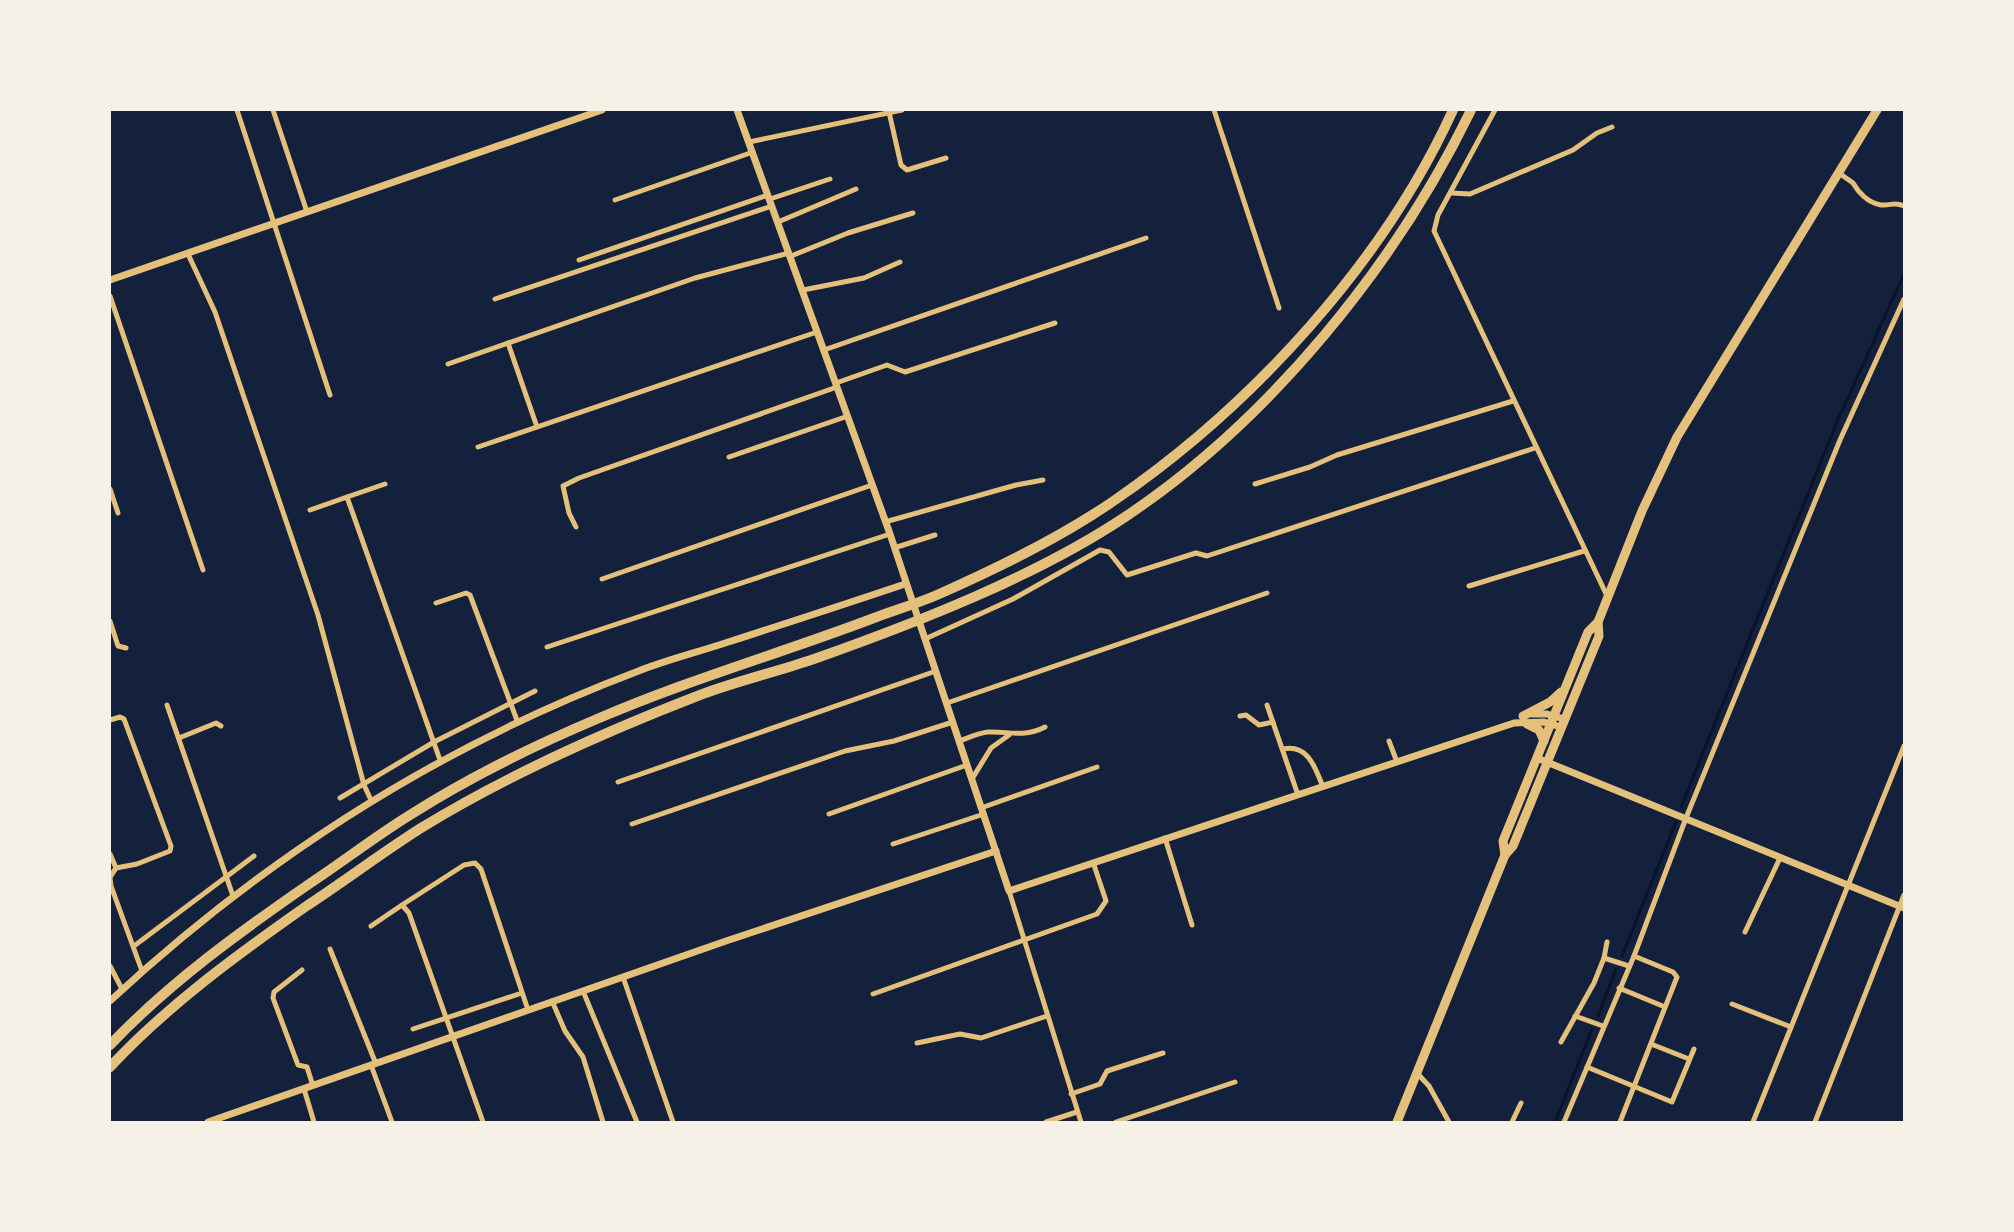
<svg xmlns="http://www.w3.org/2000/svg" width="2014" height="1232" viewBox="0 0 2014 1232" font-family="Overpass,sans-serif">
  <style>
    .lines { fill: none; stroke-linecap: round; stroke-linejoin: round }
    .stream { stroke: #0b132b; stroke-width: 3 }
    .minor { stroke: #e5c07b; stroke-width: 5 }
    .tertiary { stroke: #e5c07b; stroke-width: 7 }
    .trunk { stroke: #e5c07b; stroke-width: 9 }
    .motorway { stroke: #e5c07b; stroke-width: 10 }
  </style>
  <rect width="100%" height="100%" fill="#14213d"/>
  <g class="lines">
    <g class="stream">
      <path d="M1681 807 1837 422 1904 274"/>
      <path d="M1622 956 1676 822"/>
      <path d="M1598 1016 1616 969"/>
      <path d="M1555 1122 1592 1029"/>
    </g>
    <g class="minor">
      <path d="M237 110 330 395"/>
      <path d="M273 110 307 212"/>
      <path d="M1214 110 1279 308"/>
      <path d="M1495 110 1438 215 1434 231 1608 598"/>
      <path d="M889 112 901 165 907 170 946 158"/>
      <path d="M749 142 902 110"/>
      <path d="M1839 173 1853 183C1858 192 1868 203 1881 205 1891 206 1894 201 1904 206"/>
      <path d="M1452 193 1470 194 1573 150 1597 133 1612 127"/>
      <path d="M770 199 830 179"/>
      <path d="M615 200 753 152"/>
      <path d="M778 222 856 189"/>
      <path d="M188 254 215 312 318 615 364 785 371 800"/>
      <path d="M791 256 848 233 913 213"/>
      <path d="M579 260 768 195"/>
      <path d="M803 290 864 278 900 262"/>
      <path d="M110 296 203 570"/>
      <path d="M495 299 772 206"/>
      <path d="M508 343 537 427"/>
      <path d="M824 350 1146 238"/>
      <path d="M448 364 695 278 789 253"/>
      <path d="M836 383 887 365 905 372 1055 323"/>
      <path d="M478 447 817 332"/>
      <path d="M729 457 848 416"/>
      <path d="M1255 484 1310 467 1337 455 1513 401"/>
      <path d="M110 489 118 513"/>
      <path d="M347 497 385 484"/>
      <path d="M310 510 347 497 440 760"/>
      <path d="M885 522 1016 485 1043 480"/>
      <path d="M576 527 569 513 563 486 579 478 837 387"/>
      <path d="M894 548 935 535"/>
      <path d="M602 579 872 485"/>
      <path d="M1469 586 1584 551"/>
      <path d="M436 603 466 593 470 595 518 723"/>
      <path d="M110 621 118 646 126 648"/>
      <path d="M925 639 1013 599 1100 550 1109 552 1127 575 1196 553 1207 556 1535 448"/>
      <path d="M547 647 890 534"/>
      <path d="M947 703 1267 593"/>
      <path d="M167 705 233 896"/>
      <path d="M1267 705 1298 795"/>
      <path d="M1240 716 1246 715 1259 725 1273 722"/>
      <path d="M110 720 120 717 124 719 171 846 170 851 137 864 116 868"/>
      <path d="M179 738 216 723 221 726"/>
      <path d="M959 741C968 738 978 733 988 732 1009 731 1024 738 1045 727"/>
      <path d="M1389 741 1397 762"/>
      <path d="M1283 749C1308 744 1315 767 1323 787"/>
      <path d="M972 779 991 748 1009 735"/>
      <path d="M618 782 936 671"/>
      <path d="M340 798 434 742 535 691"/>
      <path d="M981 808 1097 767"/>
      <path d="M829 814 967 765"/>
      <path d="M632 824 845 751 894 741 953 722"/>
      <path d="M1165 838 1192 925"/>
      <path d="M893 844 984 814"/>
      <path d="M110 854 116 868"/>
      <path d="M116 868 110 877 111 886 142 971"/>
      <path d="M1009 891 1081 1122"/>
      <path d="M402 905 464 865 475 863 481 869 528 1010"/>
      <path d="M371 926 402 905 409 913 483 1122"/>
      <path d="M1745 932 1780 858"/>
      <path d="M134 946 254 856"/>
      <path d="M330 949 376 1064"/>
      <path d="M1604 958 1607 942"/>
      <path d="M110 966 122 989"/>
      <path d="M302 970 274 992 273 998 298 1065 307 1067 313 1086"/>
      <path d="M623 977 673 1122"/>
      <path d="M1619 988 1665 1007"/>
      <path d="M583 991 637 1122"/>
      <path d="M873 994 1097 914 1106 901 1093 862"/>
      <path d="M552 1001 565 1031 583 1057 603 1122"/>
      <path d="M1732 1004 1791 1027"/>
      <path d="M1575 1016 1603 1026"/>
      <path d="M413 1029 522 993"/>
      <path d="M1561 1042 1594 983 1604 958 1629 966"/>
      <path d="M917 1043 960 1034 981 1038 1047 1016"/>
      <path d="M1651 1044 1689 1059"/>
      <path d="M371 1065 392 1122"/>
      <path d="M1587 1067 1672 1102 1694 1049"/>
      <path d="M1417 1073 1429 1086 1449 1122"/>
      <path d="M304 1089 314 1122"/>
      <path d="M1071 1094 1100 1084 1107 1071 1163 1053"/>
      <path d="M1046 1122 1077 1112"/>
      <path d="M1116 1122 1235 1082"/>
      <path d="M1512 1122 1521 1103"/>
      <path d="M1564 1122 1634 956 1686 818 1840 440 1904 299"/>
      <path d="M1620 1122 1677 977 1673 972 1634 956"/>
      <path d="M1753 1122 1904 746"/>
      <path d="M1815 1122 1904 895"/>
    </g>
    <g class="tertiary">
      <path d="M737 110 890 534 1009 891 1514 723 1544 722 1561 727"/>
      <path d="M110 280 602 110"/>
      <path d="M1532 714H1547L1564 719"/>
      <path d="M1537 758 1904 908"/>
      <path d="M110 1001C263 859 440 746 636 672 663 661 691 654 719 645 781 625 843 605 905 584"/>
      <path d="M208 1122 726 941 996 851"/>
    </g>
    <g class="trunk">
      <path d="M1523 716 1550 702 1561 692"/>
      <path d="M1527 724 1539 730 1544 741"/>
      <path d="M1505 855 1503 841 1588 632 1598 622 1642 511 1677 437 1877 110"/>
      <path d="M1397 1122 1505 855 1513 846 1599 636 1598 622"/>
    </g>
    <g class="motorway">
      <path d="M110 1045C170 982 241 931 312 882 345 860 376 836 410 815 468 778 533 746 597 719 687 680 782 653 874 618 895 610 916 604 937 595 998 568 1060 538 1115 500 1252 406 1384 262 1453 110"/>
      <path d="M110 1067C168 1005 238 954 308 905 346 880 383 852 421 828 509 774 604 732 700 695 737 681 776 672 814 659 916 623 1035 577 1125 517 1269 421 1396 265 1471 110"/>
    </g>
  </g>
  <rect width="2014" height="1232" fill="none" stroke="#f6f1e7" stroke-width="222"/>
</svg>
